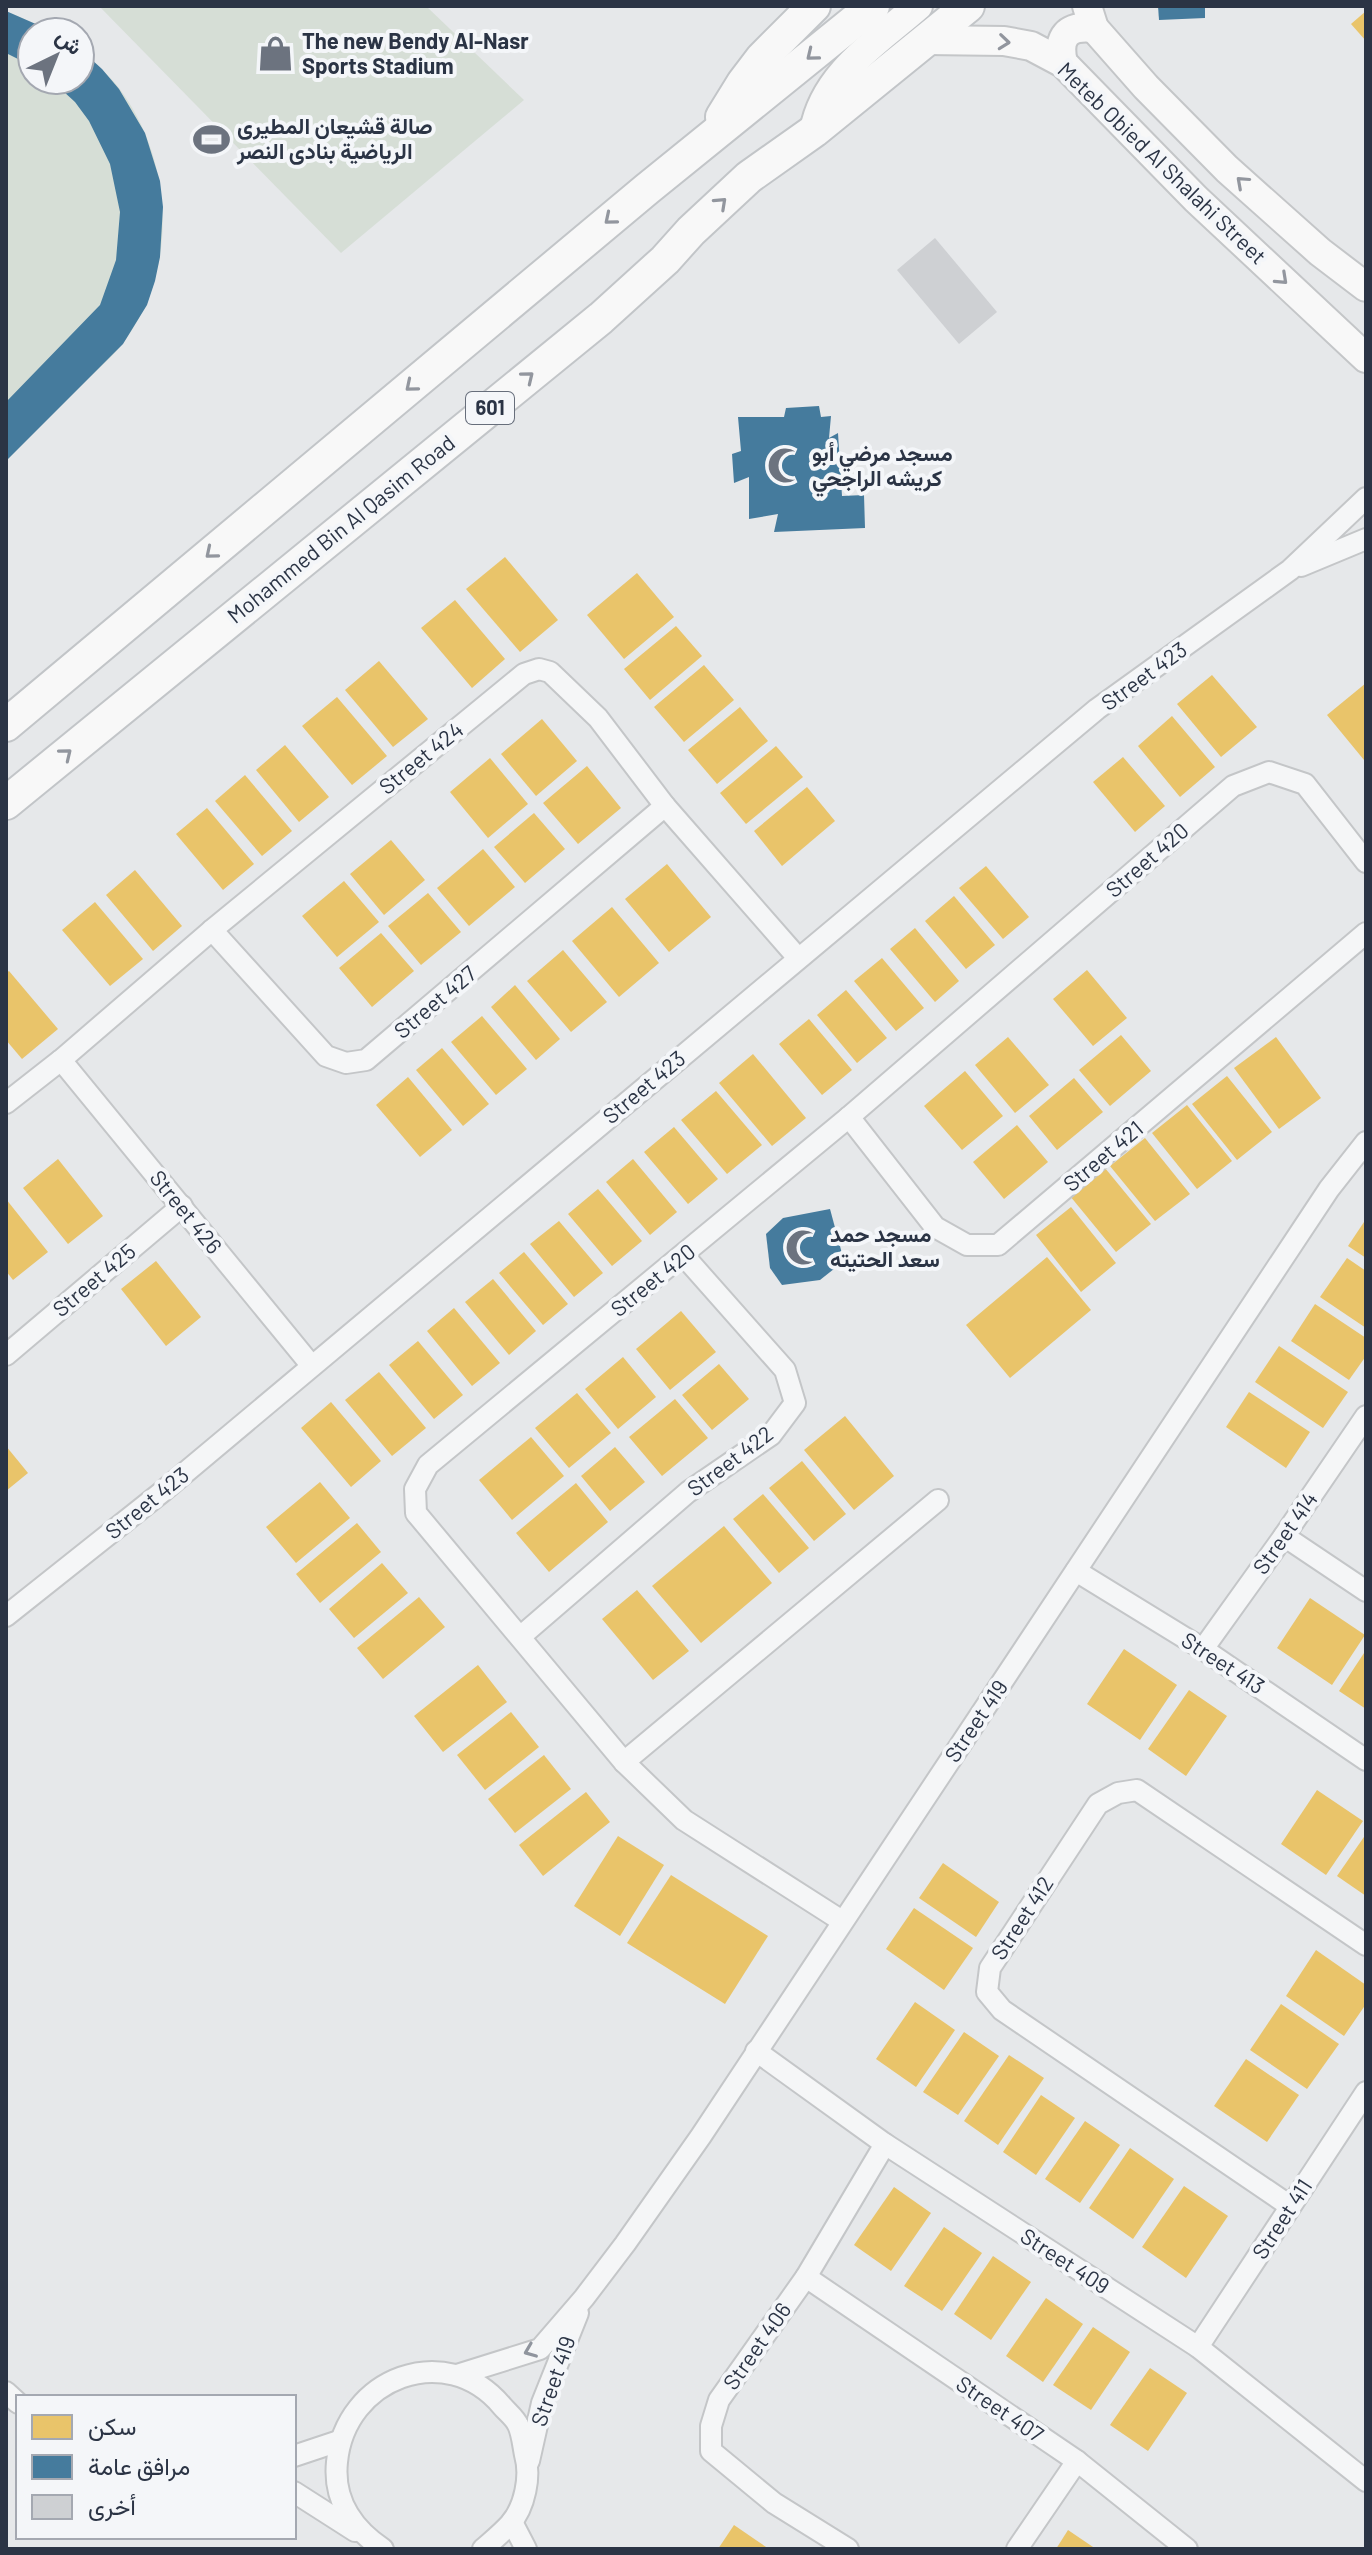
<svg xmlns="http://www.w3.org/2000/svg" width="1372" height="2555" viewBox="0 0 1372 2555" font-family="Barlow,Vazirmatn,sans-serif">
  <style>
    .green { fill: #d6ded6 }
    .homes { fill: #e9c46a }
    .public { fill: #457b9d }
    .building { fill: #ced0d3 }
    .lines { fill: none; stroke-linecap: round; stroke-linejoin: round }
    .street-casing { stroke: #c4c6c8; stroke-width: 24 }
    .secondary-casing { stroke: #c4c6c8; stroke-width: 32 }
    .primary-casing { stroke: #c2c5c8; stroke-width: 36 }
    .street { stroke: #f5f6f7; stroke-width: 20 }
    .secondary { stroke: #f8f8f8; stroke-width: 28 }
    .primary { stroke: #f8f8f8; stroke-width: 32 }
    .oneway { stroke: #92969e }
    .oneway2 { stroke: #90959e }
    .labels { text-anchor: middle; stroke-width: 8; stroke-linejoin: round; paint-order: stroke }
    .shield { fill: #f4f6f9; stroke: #676e7b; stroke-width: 2 }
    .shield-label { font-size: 20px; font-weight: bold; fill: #2b3445 }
    .poi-label { font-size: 22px; font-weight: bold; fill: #2b3445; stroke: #f4f6f9; text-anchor: start }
    .street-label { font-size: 22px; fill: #2b3445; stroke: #f4f6f9 }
  </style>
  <rect width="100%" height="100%" fill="#e6e8ea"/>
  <g class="green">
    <path d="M99 6H426L524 100 341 253Z"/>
    <path d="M6 11 54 32H32V80H80V49C94 62 108 74 119 88 173 160 179 265 126 339 116 354 101 366 88 379 61 406 33 433 6 461Z"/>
  </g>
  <g class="homes">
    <path d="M1366 11V41L1351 24Z"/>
    <path d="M505 557 558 620 520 652 466 589Z"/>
    <path d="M637 573 674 617 624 659 587 615Z"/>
    <path d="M455 600 505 659 472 688 421 628Z"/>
    <path d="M676 626 702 656 650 700 624 669Z"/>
    <path d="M379 661 428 719 393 747 345 690Z"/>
    <path d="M704 665 734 700 684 742 654 707Z"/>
    <path d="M1212 675 1257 727 1221 757 1177 704Z"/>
    <path d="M1366 683V758L1364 760 1327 715Z"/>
    <path d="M337 697 387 756 352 785 302 726Z"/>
    <path d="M740 707 768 741 717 784 688 750Z"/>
    <path d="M1172 716 1215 767 1180 797 1138 746Z"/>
    <path d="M542 719 577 761 536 796 501 754Z"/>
    <path d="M285 745 329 797 299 822 256 770Z"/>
    <path d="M776 746 803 777 746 824 720 793Z"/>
    <path d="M1123 757 1165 806 1135 832 1093 782Z"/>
    <path d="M490 758 528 804 488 838 450 792Z"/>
    <path d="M587 766 621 808 578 844 543 803Z"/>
    <path d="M245 775 292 831 262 856 215 801Z"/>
    <path d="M807 787 835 821 782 866 754 831Z"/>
    <path d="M207 808 254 864 223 890 176 834Z"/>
    <path d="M534 813 565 849 525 883 494 847Z"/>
    <path d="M391 840 425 880 384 915 350 874Z"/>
    <path d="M483 849 515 887 469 926 437 888Z"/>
    <path d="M667 864 711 917 669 952 625 899Z"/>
    <path d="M986 866 1029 917 1003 939 959 888Z"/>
    <path d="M135 870 182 926 153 951 106 895Z"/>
    <path d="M344 881 379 922 337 957 302 916Z"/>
    <path d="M428 893 461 932 421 965 388 926Z"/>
    <path d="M954 896 995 945 966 969 925 921Z"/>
    <path d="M95 902 143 959 110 986 62 930Z"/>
    <path d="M612 907 659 963 619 997 572 941Z"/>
    <path d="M915 928 959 981 935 1002 890 949Z"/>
    <path d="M381 933 414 971 372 1007 339 968Z"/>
    <path d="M563 950 607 1002 571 1032 527 981Z"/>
    <path d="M882 958 924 1008 896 1031 854 981Z"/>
    <path d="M1087 970 1127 1018 1093 1046 1053 999Z"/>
    <path d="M9 971 58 1029 22 1059 6 1040V973Z"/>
    <path d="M515 985 560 1039 536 1060 491 1007Z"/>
    <path d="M846 990 887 1038 857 1063 817 1015Z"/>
    <path d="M482 1016 527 1069 496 1095 451 1042Z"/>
    <path d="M809 1019 852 1070 822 1095 779 1044Z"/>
    <path d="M1121 1035 1151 1071 1110 1106 1079 1070Z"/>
    <path d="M1008 1037 1049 1085 1015 1113 975 1065Z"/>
    <path d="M1276 1037 1321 1098 1279 1129 1234 1068Z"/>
    <path d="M442 1048 489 1104 463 1126 416 1070Z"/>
    <path d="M753 1054 806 1118 772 1146 719 1083Z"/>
    <path d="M965 1071 1003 1116 962 1150 924 1106Z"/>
    <path d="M1227 1076 1272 1132 1237 1160 1192 1104Z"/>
    <path d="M408 1077 452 1130 420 1157 376 1105Z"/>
    <path d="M1074 1078 1103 1112 1057 1150 1029 1116Z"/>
    <path d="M716 1091 762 1145 727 1174 681 1120Z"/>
    <path d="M1187 1105 1232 1161 1197 1189 1152 1133Z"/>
    <path d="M1017 1125 1048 1162 1004 1199 973 1162Z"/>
    <path d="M674 1127 718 1179 688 1204 644 1152Z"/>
    <path d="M1145 1138 1190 1194 1155 1221 1110 1166Z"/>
    <path d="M58 1159 103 1216 68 1244 23 1188Z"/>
    <path d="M633 1159 677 1212 650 1235 606 1182Z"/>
    <path d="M1105 1168 1151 1224 1116 1252 1070 1196Z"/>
    <path d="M598 1189 642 1241 612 1266 568 1214Z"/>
    <path d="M6 1199 48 1252 13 1280 6 1271Z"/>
    <path d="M1071 1207 1116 1263 1081 1292 1036 1235Z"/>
    <path d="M1366 1219V1258L1348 1246Z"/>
    <path d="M559 1221 603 1273 574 1297 530 1244Z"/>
    <path d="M524 1252 568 1304 543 1325 499 1273Z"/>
    <path d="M1047 1257 1091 1310 1010 1378 966 1325Z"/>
    <path d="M1347 1258 1366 1271V1328L1320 1297Z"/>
    <path d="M156 1261 201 1317 166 1346 121 1289Z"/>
    <path d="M493 1279 536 1331 509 1355 465 1302Z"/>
    <path d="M1315 1304 1366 1338V1356L1349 1380 1291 1341Z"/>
    <path d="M454 1308 500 1363 472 1386 427 1331Z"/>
    <path d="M681 1311 716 1352 670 1390 636 1349Z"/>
    <path d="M418 1341 463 1395 434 1419 389 1365Z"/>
    <path d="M1279 1346 1348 1392 1323 1428 1255 1382Z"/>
    <path d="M623 1357 656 1397 618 1429 585 1389Z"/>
    <path d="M719 1364 749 1399 712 1430 682 1395Z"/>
    <path d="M379 1372 426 1428 392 1456 345 1400Z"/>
    <path d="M1249 1392 1310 1432 1286 1468 1226 1427Z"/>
    <path d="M577 1393 611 1433 569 1468 535 1428Z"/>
    <path d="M675 1399 708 1438 662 1476 629 1437Z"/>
    <path d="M331 1402 381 1461 351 1487 301 1428Z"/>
    <path d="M845 1416 894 1476 854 1510 804 1450Z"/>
    <path d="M531 1437 564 1476 512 1520 479 1480Z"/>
    <path d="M6 1446 28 1473 6 1491Z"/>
    <path d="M615 1447 645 1482 610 1511 581 1476Z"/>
    <path d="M802 1461 846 1514 814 1541 769 1488Z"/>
    <path d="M320 1482 350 1518 296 1563 266 1527Z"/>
    <path d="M576 1483 608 1522 549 1572 516 1533Z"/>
    <path d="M763 1494 809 1548 779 1573 733 1519Z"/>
    <path d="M357 1523 381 1552 320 1603 296 1574Z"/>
    <path d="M724 1526 772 1583 701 1643 652 1586Z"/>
    <path d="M382 1563 408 1593 354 1638 329 1609Z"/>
    <path d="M637 1590 689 1651 653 1680 602 1619Z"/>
    <path d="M419 1597 445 1627 383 1679 357 1648Z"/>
    <path d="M1310 1598 1365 1635 1332 1685 1277 1648Z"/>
    <path d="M1124 1649 1177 1685 1140 1740 1087 1704Z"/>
    <path d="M1366 1650V1709L1339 1691Z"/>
    <path d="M478 1665 507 1702 443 1752 414 1716Z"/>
    <path d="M1189 1690 1227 1716 1186 1776 1148 1749Z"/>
    <path d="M511 1712 539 1747 485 1790 457 1755Z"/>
    <path d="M544 1755 571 1789 515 1833 488 1799Z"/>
    <path d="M1317 1790 1363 1821 1326 1875 1281 1844Z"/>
    <path d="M586 1792 610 1822 543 1876 519 1845Z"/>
    <path d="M1366 1834V1896L1337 1876Z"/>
    <path d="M618 1836 664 1865 620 1936 574 1906Z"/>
    <path d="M943 1863 999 1902 976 1937 919 1898Z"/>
    <path d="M671 1875 768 1936 725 2004 627 1943Z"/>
    <path d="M914 1908 973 1948 944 1990 886 1949Z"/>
    <path d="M1316 1950 1366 1985V2004L1344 2036 1286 1996Z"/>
    <path d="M915 2002 955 2030 916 2087 876 2059Z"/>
    <path d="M1281 2004 1339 2044 1307 2089 1250 2050Z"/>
    <path d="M964 2032 999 2056 958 2115 923 2092Z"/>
    <path d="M1009 2055 1044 2078 998 2145 964 2121Z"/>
    <path d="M1246 2059 1299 2095 1267 2142 1214 2106Z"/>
    <path d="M1041 2095 1075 2118 1036 2175 1003 2152Z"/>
    <path d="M1085 2121 1120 2145 1080 2203 1045 2179Z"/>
    <path d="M1130 2148 1174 2179 1133 2239 1089 2208Z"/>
    <path d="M1184 2186 1228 2216 1186 2278 1142 2247Z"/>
    <path d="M894 2187 931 2213 891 2271 854 2245Z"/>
    <path d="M944 2227 982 2253 942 2311 904 2286Z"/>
    <path d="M993 2256 1031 2282 991 2340 954 2314Z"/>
    <path d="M1046 2298 1083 2324 1043 2382 1006 2356Z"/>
    <path d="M1093 2327 1130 2352 1091 2410 1053 2385Z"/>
    <path d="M1150 2368 1187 2393 1148 2451 1110 2425Z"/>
    <path d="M734 2525 769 2549H718Z"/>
    <path d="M1068 2530 1096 2549H1056Z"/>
  </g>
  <g class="public">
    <path d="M1158 6H1205V18L1159 20Z"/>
    <path d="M6 11 54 32H32V66L6 53Z"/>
    <path d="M80 49 102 69 119 89 145 133 160 181 163 207 160 257 155 281 147 305 123 344 6 461V402L100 305 116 260 120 212 110 164 89 121 75 102 51 80H80Z"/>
    <path d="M819 406 821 417 831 416 829 438 838 433 842 496 864 495 865 528 774 532 778 514 749 519V477L734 483 732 454 741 451 738 417H784L786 408Z"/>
    <path d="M830 1209 844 1261 820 1280 782 1285 770 1268 766 1234 783 1218Z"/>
  </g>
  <path class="building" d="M935 238 997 312 959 344 897 270Z"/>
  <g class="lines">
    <defs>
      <g id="street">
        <path d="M1301 566 1366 539"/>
        <path d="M212 930 326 1056 346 1063 366 1060 665 806"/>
        <path d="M61 1060 311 1365"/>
        <path d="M6 1103 61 1060 212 930 524 674 539 669 550 672 598 718 665 806 798 958"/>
        <path d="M849 1117 935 1227 967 1245H998L1366 933"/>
        <path d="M6 1355 182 1206"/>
        <path d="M1284 1536 1366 1591"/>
        <path d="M1076 1571 1203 1649 1366 1760"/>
        <path d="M6 1616 162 1492 1097 709 1290 570 1366 498"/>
        <path d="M520 1637 688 1492 771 1435 795 1403 785 1370 684 1256"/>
        <path d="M1203 1649 1284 1536 1366 1416"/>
        <path d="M624 1762 938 1500"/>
        <path d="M842 1921 684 1820 624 1762 416 1513 415 1489 428 1465 849 1117 1233 786 1269 772 1305 784 1366 862"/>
        <path d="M756 2051 885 2144 1198 2347 1366 2481"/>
        <path d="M1290 2206 1002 2010 987 1992 990 1968 1098 1804 1118 1793 1137 1790 1366 1945"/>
        <path d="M806 2277 1077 2461 1187 2549"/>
        <path d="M1198 2347 1366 2092"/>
        <path d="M457 2375 540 2349 584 2298 625 2244 701 2136 1329 1189 1366 1142"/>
        <path d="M6 2392 18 2403"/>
        <path d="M294 2456 339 2441"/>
        <path d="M529 2461 542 2403 578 2313"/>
        <path d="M294 2492 355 2531"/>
        <path d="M512 2522 526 2549"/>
        <path d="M383 2549C353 2529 333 2500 337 2462 345 2378 446 2339 502 2406 507 2412 515 2418 518 2425 522 2433 523 2445 525 2455 531 2476 525 2507 510 2524 502 2533 492 2541 483 2549"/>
        <path d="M848 2549 774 2503 711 2451V2426L719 2400 806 2277 885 2144"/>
        <path d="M1017 2549 1077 2461"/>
      </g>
      <g id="secondary">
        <path d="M1087 6 1094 28 1146 87 1227 169 1320 252 1366 287"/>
        <path d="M926 40 1004 41 1031 46 1063 63 1196 199 1366 358"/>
        <path d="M1063 63C1057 37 1067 25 1094 28"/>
        <path d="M814 131C824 74 877 42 918 6"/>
      </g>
      <g id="primary">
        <path d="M722 117 743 83 762 58 814 6"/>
        <path d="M6 725 647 189 873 6"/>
        <path d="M6 803 601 318 665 260 691 231 749 177 814 131 968 6"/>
      </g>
    </defs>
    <use href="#street" class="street-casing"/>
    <use href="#secondary" class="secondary-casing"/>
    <use href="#primary" class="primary-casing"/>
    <use href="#street" class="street"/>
    <use href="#secondary" class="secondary"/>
    <use href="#primary" class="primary"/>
  </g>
  <defs><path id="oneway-chevron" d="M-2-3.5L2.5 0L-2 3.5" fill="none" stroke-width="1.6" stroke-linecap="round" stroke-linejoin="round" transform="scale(2)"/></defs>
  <g class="oneway">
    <use href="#oneway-chevron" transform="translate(1004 42) rotate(6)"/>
    <use href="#oneway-chevron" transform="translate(812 55) rotate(141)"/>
    <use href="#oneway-chevron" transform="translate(1242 182) rotate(-138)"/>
    <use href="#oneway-chevron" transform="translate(721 203) rotate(-43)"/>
    <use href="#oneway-chevron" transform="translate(610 219) rotate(140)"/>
    <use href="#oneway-chevron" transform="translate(1282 279) rotate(43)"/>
    <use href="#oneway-chevron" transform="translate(528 377) rotate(-39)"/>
    <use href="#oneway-chevron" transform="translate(411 386) rotate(140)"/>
    <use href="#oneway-chevron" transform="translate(211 553) rotate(140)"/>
    <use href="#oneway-chevron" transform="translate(66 754) rotate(-39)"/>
  </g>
  <use class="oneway2" href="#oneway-chevron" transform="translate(530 2351) rotate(158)"/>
  <defs>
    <symbol id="shop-bare" viewBox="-9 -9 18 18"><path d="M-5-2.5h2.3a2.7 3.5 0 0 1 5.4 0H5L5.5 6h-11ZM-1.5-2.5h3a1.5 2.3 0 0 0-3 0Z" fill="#6c737f" stroke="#f4f6f9" stroke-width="2.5" paint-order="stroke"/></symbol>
    <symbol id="stadium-bare" viewBox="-9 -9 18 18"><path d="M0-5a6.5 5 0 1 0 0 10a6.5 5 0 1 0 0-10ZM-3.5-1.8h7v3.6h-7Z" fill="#6c737f" stroke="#f4f6f9" stroke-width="2.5" paint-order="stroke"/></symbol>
    <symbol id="mosque-bare" viewBox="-9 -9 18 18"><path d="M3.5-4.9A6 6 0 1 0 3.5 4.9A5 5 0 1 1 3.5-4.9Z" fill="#6c737f" stroke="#f4f6f9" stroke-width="2.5" paint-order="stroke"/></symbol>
  </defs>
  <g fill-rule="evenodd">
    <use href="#shop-bare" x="250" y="28" width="51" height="51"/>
    <use href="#stadium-bare" x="186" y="114" width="51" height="51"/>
    <use href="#mosque-bare" x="760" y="440" width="51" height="51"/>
    <use href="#mosque-bare" x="778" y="1222" width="51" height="51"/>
  </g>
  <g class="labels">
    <rect class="shield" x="466" y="392" width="48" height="32" rx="6"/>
    <g class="shield-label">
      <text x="490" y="415">601</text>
    </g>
    <g class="poi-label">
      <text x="302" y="49">The new Bendy Al-Nasr<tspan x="302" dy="25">Sports Stadium</tspan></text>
      <text x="237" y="134">صالة قشيعان المطيرى<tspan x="237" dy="25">الرياضية بنادى النصر</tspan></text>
      <text x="812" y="461">مسجد مرضي أبو<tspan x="812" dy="25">كريشه الراجحي</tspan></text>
      <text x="830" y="1242">مسجد حمد<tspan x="830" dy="25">سعد الحتيته</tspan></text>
    </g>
    <g class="street-label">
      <text transform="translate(1162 163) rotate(44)" y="8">Meteb Obied Al Shalahi Street</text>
      <text transform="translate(341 529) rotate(-39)" y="8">Mohammed Bin Al Qasim Road</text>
      <text transform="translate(1144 676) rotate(-36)" y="8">Street 423</text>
      <text transform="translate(421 758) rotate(-39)" y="8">Street 424</text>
      <text transform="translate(1147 860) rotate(-41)" y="8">Street 420</text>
      <text transform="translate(435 1002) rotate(-40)" y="8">Street 427</text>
      <text transform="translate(644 1087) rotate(-40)" y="8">Street 423</text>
      <text transform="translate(1103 1156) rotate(-40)" y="8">Street 421</text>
      <text transform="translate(186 1212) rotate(51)" y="8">Street 426</text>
      <text transform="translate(94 1280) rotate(-40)" y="8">Street 425</text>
      <text transform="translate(653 1280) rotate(-39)" y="8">Street 420</text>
      <text transform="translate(730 1461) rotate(-37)" y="8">Street 422</text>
      <text transform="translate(147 1503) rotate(-39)" y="8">Street 423</text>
      <text transform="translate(1285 1533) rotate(-55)" y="8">Street 414</text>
      <text transform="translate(1223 1663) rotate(33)" y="8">Street 413</text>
      <text transform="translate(976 1721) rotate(-56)" y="8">Street 419</text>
      <text transform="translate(1022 1918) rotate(-57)" y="8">Street 412</text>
      <text transform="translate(1282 2219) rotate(-57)" y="8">Street 411</text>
      <text transform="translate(1065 2261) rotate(33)" y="8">Street 409</text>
      <text transform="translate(757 2346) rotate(-55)" y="8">Street 406</text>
      <text transform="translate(553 2381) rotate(-71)" y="8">Street 419</text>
      <text transform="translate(1000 2409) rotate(34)" y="8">Street 407</text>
    </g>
  </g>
  <rect width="1372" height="2555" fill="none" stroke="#2b3445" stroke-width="16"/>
  <rect x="16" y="2395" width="280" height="144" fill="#f4f6f9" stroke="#a4a8b1" stroke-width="2"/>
  <rect x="32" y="2415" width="40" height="24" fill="#e9c46a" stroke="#a4a8b1" stroke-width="2"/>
  <text x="88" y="2435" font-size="24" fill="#2b3445">سكن</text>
  <rect x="32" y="2455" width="40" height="24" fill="#457b9d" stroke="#a4a8b1" stroke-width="2"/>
  <text x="88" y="2475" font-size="24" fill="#2b3445">مرافق عامة</text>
  <rect x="32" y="2495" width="40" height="24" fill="#ced0d3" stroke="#a4a8b1" stroke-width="2"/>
  <text x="88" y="2515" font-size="24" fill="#2b3445">أخرى</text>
  <g transform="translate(56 56) rotate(43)"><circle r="38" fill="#f4f6f9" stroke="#a4a8b1" stroke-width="2"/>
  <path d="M0-6L14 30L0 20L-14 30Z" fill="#6c737f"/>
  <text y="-12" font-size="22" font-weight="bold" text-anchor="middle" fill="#2b3445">ش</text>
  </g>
</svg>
